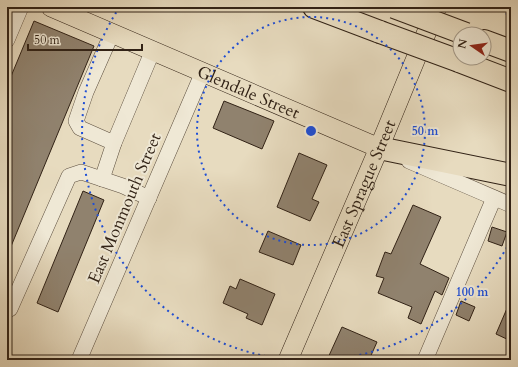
<svg xmlns="http://www.w3.org/2000/svg" width="518" height="367" viewBox="0 0 518 367" font-family="Cardo,serif">
  <style>
    .building { fill: #90826e; stroke: #312216 }
    .lines { fill: none; stroke-linecap: round; stroke-linejoin: round }
    .minor-casing { stroke: #5e5040; stroke-width: 16 }
    .major-casing { stroke: #312216; stroke-width: 20 }
    .highway-casing { stroke: #312216; stroke-width: 24 }
    .minor { stroke: #efe8d5; stroke-width: 15 }
    .major { stroke: #e7dbbf; stroke-width: 19 }
    .highway { stroke: #e7dbbf; stroke-width: 22 }
    .highway-bridge-casing { stroke: #312216; stroke-width: 24; stroke-linecap: butt }
    .highway-bridge { stroke: #e7dbbf; stroke-width: 22 }
    .ring { fill: none; stroke: #1d4ed8; stroke-width: 2; stroke-dasharray: 2 4 }
    .labels { text-anchor: middle; stroke-width: 4; stroke-linejoin: round; paint-order: stroke }
    .street-label { font-size: 17px; fill: #312216; stroke: #efe8d5 }
    .centre { fill: #1d4ed8; stroke: #efe8d5; stroke-width: 2 }
    .ring-label { font-size: 12px; text-anchor: middle; font-weight: bold; fill: #1d4ed8; stroke: #efe8d5; stroke-width: 4; stroke-linejoin: round; paint-order: stroke }
  </style>
  <rect width="100%" height="100%" fill="#e7dbbf"/>
  <filter id="stains"><feTurbulence type="fractalNoise" baseFrequency=".005" numOctaves="4"/><feColorMatrix values="0 0 0 0 .2 0 0 0 0 .09 0 0 0 0 .02 0 0 0 .5 -.17"/></filter>
  <radialGradient id="worn" r=".72"><stop offset=".6" stop-color="#630" stop-opacity="0"/><stop offset="1" stop-color="#630" stop-opacity=".3"/></radialGradient>
  <g class="building">
    <path d="M34 21 94 46 7 256V86Z"/>
    <path d="M224 101 274 121 262 149 213 128Z"/>
    <path d="M299 153 327 165 312 199 319 202 310 221 277 207Z"/>
    <path d="M83 191 104 200 58 312 37 303Z"/>
    <path d="M413 205 441 217 420 264 449 278 442 295 435 291 421 324 408 318 412 307 378 293 384 278 376 276 385 252 391 254Z"/>
    <path d="M492 227 507 232 502 246 488 241Z"/>
    <path d="M268 231 301 245 293 265 259 252Z"/>
    <path d="M240 279 275 294 262 325 246 318 248 314 223 303 230 286 236 289Z"/>
    <path d="M511 299V341L496 334Z"/>
    <path d="M461 301 475 307 469 321 456 315Z"/>
    <path d="M342 327 377 342 369 360H327Z"/>
  </g>
  <g class="lines">
    <defs>
      <g id="minor">
        <path d="M112 33 86 92 76 121 80 128 114 143"/>
        <path d="M7 40 21 7"/>
        <path d="M409 161 511 205"/>
        <path d="M102 179 114 143 153 50"/>
        <path d="M10 309 69 176 81 172 123 186 149 198"/>
        <path d="M79 360 203 72"/>
        <path d="M425 360 494 198"/>
      </g>
      <g id="major">
        <path id="s1" d="M51 7 379 148"/>
        <path id="s2" d="M288 360 379 148 437 7"/>
      </g>
      <g id="highway">
        <path d="M314 7 380 32"/>
        <path d="M484 41 511 51"/>
        <path d="M459 61 511 81"/>
        <path d="M379 148 511 175"/>
      </g>
    </defs>
    <use href="#minor" class="minor-casing"/>
    <use href="#major" class="major-casing"/>
    <use href="#highway" class="highway-casing"/>
    <use href="#minor" class="minor"/>
    <use href="#major" class="major"/>
    <use href="#highway" class="highway"/>
    <defs>
      <g id="highway-bridge">
        <path d="M394 7 466 34"/>
        <path d="M380 32 459 61"/>
      </g>
    </defs>
    <use href="#highway-bridge" class="highway-bridge-casing"/>
    <use href="#highway-bridge" class="highway-bridge"/>
  </g>
  <g class="ring">
    <circle cx="311" cy="131" r="114"/>
    <path d="M510 242A228 228 0 1 1 119 8M503 8A228 228 0 0 1 510 20"/>
  </g>
  <g class="labels">
    <g class="street-label">
      <text dy="6" stroke="none"><textPath href="#s1" startOffset="215">Glendale Street</textPath></text>
      <text dy="6" stroke="none"><textPath href="#s2" startOffset="192">East Sprague Street</textPath></text>
      <text transform="translate(124 208) rotate(-67)" y="6">East Monmouth Street</text>
    </g>
  </g>
  <circle cx="311" cy="131" r="6" class="centre"/>
  <g class="ring-label">
    <text x="425" y="135">50 m</text>
    <text x="472" y="296">100 m</text>
  </g>
  <rect width="518" height="367" fill="none" stroke="#e7dbbf" stroke-width="24"/>
  <rect x="8" y="8" width="502" height="351" fill="none" stroke="#312216" stroke-width="2"/>
  <rect x="12" y="12" width="494" height="343" fill="none" stroke="#312216"/>
  <g transform="translate(472 46) rotate(283)"><circle r="19" fill="#efe8d5" stroke="#a39989"/>
  <path d="M0-3L7 15L0 10L-7 15Z" fill="#8f2418"/>
  <text y="-6" font-size="11" font-weight="bold" text-anchor="middle" fill="#312216">N</text>
  </g>
  <path d="M28 44v6h114v-6" fill="none" stroke="#312216" stroke-width="2"/>
  <text x="34" y="44" font-size="12" fill="#312216" stroke="#efe8d5" stroke-width="3" paint-order="stroke">50 m</text>
  <rect width="100%" height="100%" filter="url(#stains)"/>
  <rect width="100%" height="100%" fill="url(#worn)"/>
</svg>
